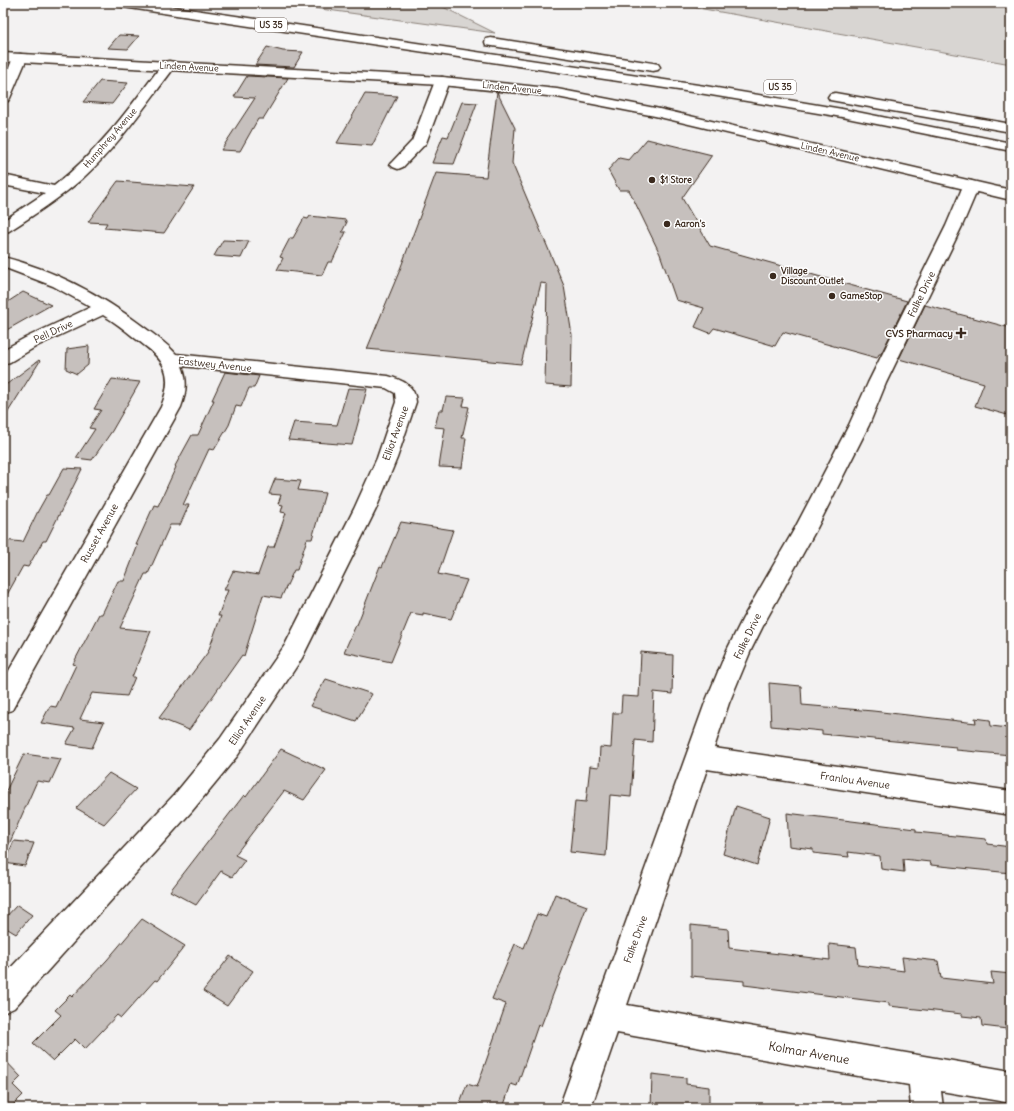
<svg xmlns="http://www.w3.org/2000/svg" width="1014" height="1111" viewBox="0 0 1014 1111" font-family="Delius,sans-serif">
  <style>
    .green { fill: #d8d5d2; stroke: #8a8078 }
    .building { fill: #c6c0bd; stroke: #3b2a1e }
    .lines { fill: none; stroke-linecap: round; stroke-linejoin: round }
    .minor-casing { stroke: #3b2a1e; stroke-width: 3 }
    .major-casing { stroke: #3b2a1e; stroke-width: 3 }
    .highway-casing { stroke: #3b2a1e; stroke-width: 3 }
    .minor { fill: #fff; fill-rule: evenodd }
    .major { fill: #fff; fill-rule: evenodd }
    .highway { fill: #fff; fill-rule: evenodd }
    .poi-dot { fill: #3b2a1e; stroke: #fff; stroke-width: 1.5 }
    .labels { text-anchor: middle; stroke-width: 3; stroke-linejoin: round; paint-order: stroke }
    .shield { fill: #fff; stroke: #766a62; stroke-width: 1 }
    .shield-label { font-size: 9px; font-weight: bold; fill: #3b2a1e }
    .far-street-label { font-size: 9px; fill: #3b2a1e; stroke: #fff }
    .far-poi-label { font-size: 9px; font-weight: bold; fill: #3b2a1e; stroke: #fff; text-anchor: start }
    .street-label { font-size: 10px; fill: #3b2a1e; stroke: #fff }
    .poi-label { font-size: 10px; font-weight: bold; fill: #3b2a1e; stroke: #fff; text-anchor: end }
    .near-street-label { font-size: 12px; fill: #3b2a1e; stroke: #fff }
  </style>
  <rect width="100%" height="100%" fill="#f3f2f2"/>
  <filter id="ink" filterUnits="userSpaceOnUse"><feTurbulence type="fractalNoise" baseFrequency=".025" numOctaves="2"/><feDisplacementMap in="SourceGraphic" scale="8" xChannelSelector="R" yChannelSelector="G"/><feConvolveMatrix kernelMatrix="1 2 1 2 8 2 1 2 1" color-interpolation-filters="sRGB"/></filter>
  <g filter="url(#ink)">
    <g class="green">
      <path d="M277 3H435L495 33Z"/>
      <path d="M670 3H1011V64Z"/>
    </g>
    <g class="building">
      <path d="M119 35 139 36 128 49 108 48Z"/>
      <path d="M267 47 283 51 303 52 294 67 255 65Z"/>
      <path d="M247 76 288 78 263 119H258L240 151 221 150 255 98 234 97Z"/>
      <path d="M100 81 128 83 112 104 83 102Z"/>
      <path d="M497 92 515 128 512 163 564 286 572 335 571 387 545 385 547 284 541 283 521 364 367 349 399 272 436 173 486 177Z"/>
      <path d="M365 94 397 96 372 146 337 143Z"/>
      <path d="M462 102 477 103 454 164 432 163 443 136 448 137Z"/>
      <path d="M647 139 712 155 682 198 710 246 907 301 881 354H879L877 358 783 332 775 346 714 328 710 333 695 327 704 308 676 300 660 254 629 190H619L608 170 619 158 629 160Z"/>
      <path d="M118 181 194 187 164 233 104 228 107 223 88 222Z"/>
      <path d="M310 216 346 220 345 222H347L342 232H346L332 262H328L322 275 277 270 283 258 280 257 290 238H293L304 218 308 219Z"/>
      <path d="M223 240 249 241 241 258 214 256Z"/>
      <path d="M23 292 51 305 3 332V305Z"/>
      <path d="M925 305 1011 328V416L975 406 984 383 899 359Z"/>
      <path d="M89 346 88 365 77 374 66 369 67 349Z"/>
      <path d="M39 360 40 361 3 420V387Z"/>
      <path d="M225 372 259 376 254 388H249L241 407 236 406 229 425 214 450 209 449 183 505H189L180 525H170L148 574H145L120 628 151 631 132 677H135L127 696 92 693 80 719 104 722 92 748 66 744 75 728 41 723 50 706 56 707 76 665 73 664 99 614H102L118 581H124L138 545H136L154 505 158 506 176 467 175 466 192 435H198L214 400H212Z"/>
      <path d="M112 379 140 382 112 431 92 460 76 458 95 429 89 428 101 410 94 409Z"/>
      <path d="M348 388 367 389 352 445 288 440 294 422 337 425Z"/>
      <path d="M446 397 465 398 463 406 469 407 462 438H466L462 468 439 467 445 428 435 427 439 410H443Z"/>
      <path d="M64 468 82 469 46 541H43L28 567 23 566 3 602V540L23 542 38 511 47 495H49Z"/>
      <path d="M275 479 301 481 298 490 325 493 312 539H307L297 570H294L281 598 263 595 244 656 242 655 189 730 159 718 208 652 221 616H218L228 590H224L233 571 258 575 268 547H274L286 513 281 512 283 505 278 504 281 495 269 494Z"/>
      <path d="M401 522 453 530 438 574 467 580 451 619 423 613V615L411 613 391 662 344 652 356 625H357L380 566 382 567Z"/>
      <path d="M641 652 673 655 672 694 654 692 652 742 635 740 631 797 610 795 606 856 570 852 575 801 586 802 590 766 599 767 600 747 611 748 613 713H621L622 696 639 697Z"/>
      <path d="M326 679 372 694 356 721 310 706Z"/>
      <path d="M769 683 801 686 802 705 873 711 976 723 975 718 990 720 991 726 1008 728 1011 744V755L956 750V747L822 734V731L771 726Z"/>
      <path d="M281 749 326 770 304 800 284 791 235 855 245 860 232 877 221 871 196 905 170 891 244 795 246 797Z"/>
      <path d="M24 754 61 759 50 783 37 781 3 858V797Z"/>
      <path d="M109 773 136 789 104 824 76 808Z"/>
      <path d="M736 806 770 817 757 865 723 854Z"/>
      <path d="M787 813 916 829V832L986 839 987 844 1011 847V873L931 865 930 862 903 859 904 872 881 869 880 856 848 852 849 857 813 853V849L789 846Z"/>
      <path d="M14 841 34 843 25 866 4 863Z"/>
      <path d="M555 894 587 906 541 1026 538 1025 517 1086 511 1084 503 1108H458L467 1084 477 1087 506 1004 492 999 515 944 524 948 537 914 546 917Z"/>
      <path d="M17 905 32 915 16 934 3 926V920Z"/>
      <path d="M142 919 185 946 157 981 155 980 121 1018 117 1015 85 1049 75 1039 53 1061 33 1043 61 1015 55 1010 70 995 72 997 107 960Z"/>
      <path d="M691 925 728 929 729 948 830 960 829 944 856 947 858 965 904 971 902 957 938 961 941 978 993 984 991 972 1011 974V1023L1006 1022 1007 1029 982 1026 981 1018 962 1016V1014L889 1006V1003L744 985V981L691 976Z"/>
      <path d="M230 956 253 971 227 1006 203 991Z"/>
      <path d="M3 1058 21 1077 13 1085 23 1095 10 1108H3Z"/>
      <path d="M652 1074 686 1078V1084L709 1087V1108H651Z"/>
    </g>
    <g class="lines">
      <defs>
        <g id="minor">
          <path d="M20 54 25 55 27 58 10 98 8 101 3 102V82L13 58 15 55Z"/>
          <path d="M169 61 174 62 176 65 174 68C145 106 118 146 83 178 60 198 34 215 9 231L3 233V221L45 193 3 185V175L54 186C99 151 131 106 164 62Z"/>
          <path d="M442 77 447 78 449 81 426 143 403 167 398 169 393 167 390 164 393 161 412 141 435 81 437 78Z"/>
          <path d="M971 181 976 183 979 186 962 226 886 383 869 425 817 528 766 620 751 650 729 703 714 748 1011 791V815L707 769 627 1005 1011 1071V1103L941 1091 943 1108H911L909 1085 617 1033 591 1108H559L705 703 727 650 743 618 795 528 849 425 868 383 946 226 963 186 966 183Z"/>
          <path d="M3 257C55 270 103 296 145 328 156 336 167 344 176 354L388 376C402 380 415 385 416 402L397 458 376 509 302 658 238 755 192 811 14 1008 3 1013V976L174 795 220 739 285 645 354 509 377 458 396 402 395 393 386 388 182 366C188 381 186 393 181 407L12 710 3 713V681L161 407C175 372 164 359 136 339 125 330 115 322 103 315L37 346 10 362 3 364V350L25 338 91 307 53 286 3 267Z"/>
        </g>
        <path id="major" d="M3 53 442 77 557 89 655 108 1011 190V200L655 116 557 97 442 85 3 61Z"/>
        <g id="highway">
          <path d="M117 3H148L705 86 842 109 1011 143V151L842 117 705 94 123 7 119 6Z"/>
          <path d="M491 38 653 63 658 64 660 67 658 70 653 71 486 45 485 42 486 39Z"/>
          <path d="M835 93 1011 124V132L830 100 828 97 830 94Z"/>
        </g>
      </defs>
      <use href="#minor" class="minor-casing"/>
      <use href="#major" class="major-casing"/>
      <use href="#highway" class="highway-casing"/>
      <use href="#minor" class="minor"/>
      <use href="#major" class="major"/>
      <use href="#highway" class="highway"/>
    </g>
  </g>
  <g class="poi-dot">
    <circle cx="652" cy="180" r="4"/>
    <circle cx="667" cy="224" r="4"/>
    <circle cx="773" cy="276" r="4"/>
    <circle cx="832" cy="296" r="4"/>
    <path d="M959 327h4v4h4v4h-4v4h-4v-4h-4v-4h4z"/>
  </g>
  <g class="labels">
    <g class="shield">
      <rect x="255" y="18" width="32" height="14" rx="3"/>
      <rect x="764" y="80" width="32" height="14" rx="3"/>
    </g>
    <g class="shield-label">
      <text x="271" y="28">US 35</text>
      <text x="780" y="90">US 35</text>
    </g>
    <g class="far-street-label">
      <text transform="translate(189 67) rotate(3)" y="3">Linden Avenue</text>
      <text transform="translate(512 88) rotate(6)" y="3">Linden Avenue</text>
      <text transform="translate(110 138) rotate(-49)" y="3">Humphrey Avenue</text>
      <text transform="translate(830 152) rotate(13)" y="3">Linden Avenue</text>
    </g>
    <g class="far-poi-label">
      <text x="660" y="183">$1 Store</text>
      <text x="675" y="227">Aaron's</text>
      <text x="781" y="274">Village<tspan x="781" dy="10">Discount Outlet</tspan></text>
      <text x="840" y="299">GameStop</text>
    </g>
    <g class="street-label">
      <text transform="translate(921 294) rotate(-64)" y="4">Falke Drive</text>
      <text transform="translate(53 331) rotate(-25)" y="4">Pell Drive</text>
      <text transform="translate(215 364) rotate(6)" y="4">Eastwey Avenue</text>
      <text transform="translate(395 433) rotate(-70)" y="4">Elliot Avenue</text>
      <text transform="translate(99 533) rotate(-61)" y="4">Russet Avenue</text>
      <text transform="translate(747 636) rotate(-64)" y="4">Falke Drive</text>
      <text transform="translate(247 720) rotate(-56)" y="4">Elliot Avenue</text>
      <text transform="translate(855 780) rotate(8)" y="4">Franlou Avenue</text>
      <text transform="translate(635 939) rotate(-70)" y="4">Falke Drive</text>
    </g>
    <g class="poi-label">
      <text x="953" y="337">CVS Pharmacy</text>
    </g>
    <g class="near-street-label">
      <text transform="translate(809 1053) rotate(10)" y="4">Kolmar Avenue</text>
    </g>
  </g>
  <rect width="1014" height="1111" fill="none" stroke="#fff" stroke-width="16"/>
  <rect x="8" y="8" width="998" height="1095" fill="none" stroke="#3b2a1e" stroke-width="1.5" filter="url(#ink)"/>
</svg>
